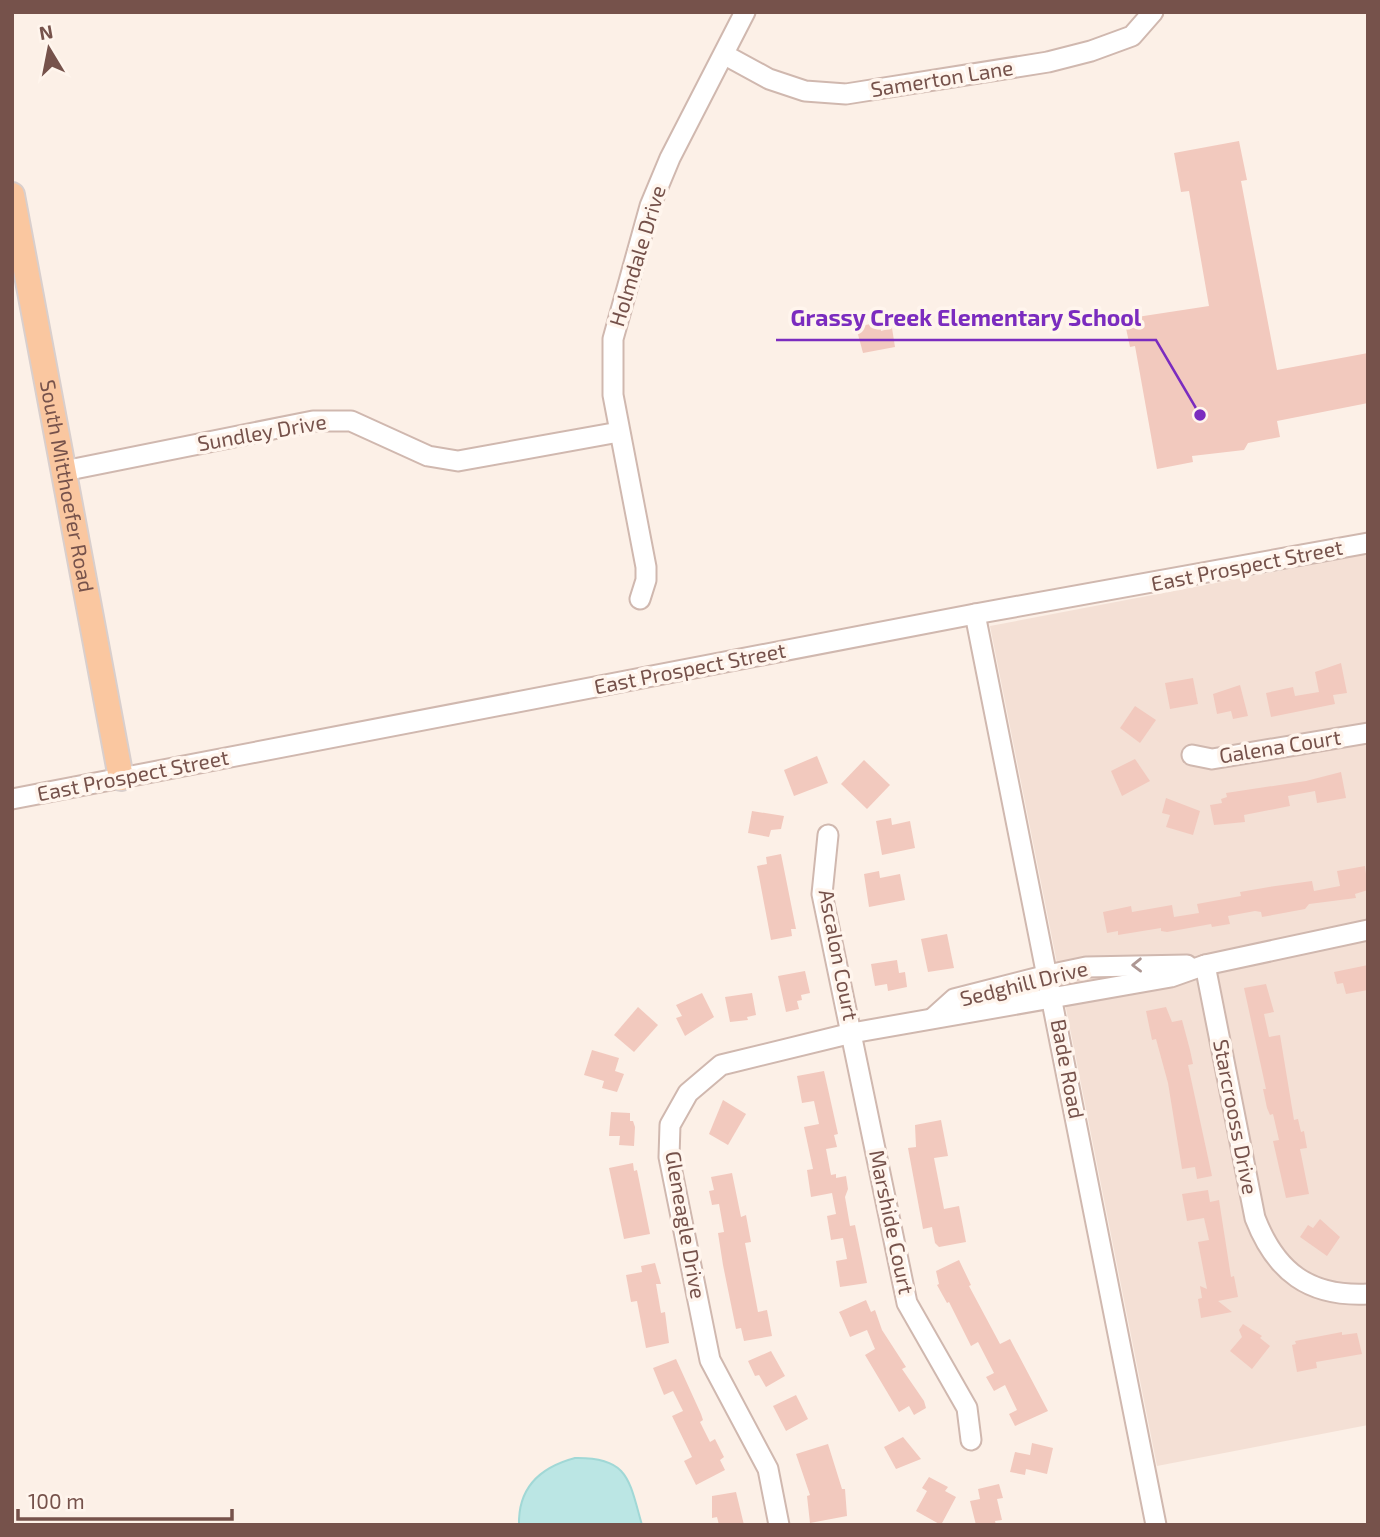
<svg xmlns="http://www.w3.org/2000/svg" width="1380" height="1537" viewBox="0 0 1380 1537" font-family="'Exo 2',sans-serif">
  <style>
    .residential { fill: #f4e0d5 }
    .water { fill: #bbe6e4; stroke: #a1d8d6; stroke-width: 2 }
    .building { fill: #f2c9be }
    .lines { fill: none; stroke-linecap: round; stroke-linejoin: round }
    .minor-casing { stroke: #d0b8af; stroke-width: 23 }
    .major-casing { stroke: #d9cfcd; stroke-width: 28 }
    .minor { stroke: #fff; stroke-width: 19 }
    .major { stroke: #fac7a0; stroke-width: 24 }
    .oneway { stroke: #ad9793 }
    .labels { text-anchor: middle; stroke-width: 7; stroke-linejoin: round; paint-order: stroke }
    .street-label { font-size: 21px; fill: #76524b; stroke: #fff5ed }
    .leader { fill: none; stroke: #7b2cbf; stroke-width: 2.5 }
    .callout-dot { fill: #7b2cbf; stroke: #fff5ed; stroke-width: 2.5 }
    .callout-label { font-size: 23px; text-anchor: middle; font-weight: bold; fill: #7b2cbf; stroke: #fff5ed; stroke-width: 7; stroke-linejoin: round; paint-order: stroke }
  </style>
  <rect width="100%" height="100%" fill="#fcf0e7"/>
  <path class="residential" d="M1368 554V1425L1157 1466 990 626Z"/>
  <path class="water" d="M575 1458C629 1457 629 1480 642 1525H519C518 1487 541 1467 575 1458Z"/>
  <g class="building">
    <path d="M1239 141 1247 180 1241 181 1277 370 1368 353V403L1277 421 1280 437 1248 443 1244 450 1192 456 1193 462 1157 469 1135 346 1130 347 1124 319 1209 306 1189 191 1181 192 1174 153Z"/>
    <path d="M880 322 881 331 892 328 895 347 863 353 856 327Z"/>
    <path d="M1341 663 1347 693 1333 695 1335 704 1271 717 1266 693 1293 687 1295 696 1319 692 1315 672Z"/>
    <path d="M1193 678 1198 704 1170 709 1165 683Z"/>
    <path d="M1240 685 1248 716 1233 719 1231 711 1217 714 1213 694Z"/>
    <path d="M1135 706 1156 720 1140 743 1120 728Z"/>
    <path d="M817 756 828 783 794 796 784 770Z"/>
    <path d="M1135 759 1150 781 1122 796 1111 771Z"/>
    <path d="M864 760 890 785 867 809 841 784Z"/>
    <path d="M1341 772 1346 798 1317 803 1315 791 1288 796 1290 806 1244 815 1245 822 1214 825 1210 805 1222 803 1221 799 1227 797 1226 793 1306 781Z"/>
    <path d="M1166 798 1200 811 1193 835 1166 827 1170 815 1162 813Z"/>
    <path d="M752 811 784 816 781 829 771 830 769 837 748 833Z"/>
    <path d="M891 818 892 825 910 821 915 848 882 855 876 821Z"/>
    <path d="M781 854 796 929H791L792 936 771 940 757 866 767 864 766 857Z"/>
    <path d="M1365 866 1368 890 1355 894 1356 898 1309 904 1305 909 1262 917 1261 912 1255 911 1228 916 1230 924 1212 927 1211 924 1167 932 1161 931V928L1118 935V931L1107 933 1103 912 1131 906 1132 912 1172 905 1174 917 1199 913 1197 904 1241 896 1240 892 1269 887 1312 881 1314 891 1340 886 1337 871Z"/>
    <path d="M879 871 880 878 900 874 905 900 869 907 864 874Z"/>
    <path d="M947 934 954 968 928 972 921 939Z"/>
    <path d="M897 960 899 973 905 972 907 987 888 991 887 984 875 986 871 964Z"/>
    <path d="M1368 965V990L1346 994 1343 983 1337 984 1334 972Z"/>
    <path d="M805 971 810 993 801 995 802 1000 797 1001 799 1009 786 1012 778 976Z"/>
    <path d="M1266 984 1274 1012 1264 1014 1269 1037 1280 1035 1294 1120 1298 1119 1301 1132 1304 1131 1307 1148 1300 1149 1309 1194 1286 1198 1273 1141 1279 1140 1273 1114 1270 1115 1267 1108 1263 1089H1266L1244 988Z"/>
    <path d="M702 993 714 1017 685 1036 676 1018 682 1016 676 1005Z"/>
    <path d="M752 993 756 1015 747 1017 748 1020 730 1022 725 997Z"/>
    <path d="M638 1007 658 1025 634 1052 614 1035Z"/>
    <path d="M1166 1007 1172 1022 1182 1020 1190 1050 1193 1064 1188 1065 1212 1176 1197 1179 1195 1167 1182 1169 1168 1083 1156 1039 1152 1040 1146 1011Z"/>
    <path d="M592 1050 619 1058 615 1071 624 1074 617 1092 602 1088 604 1081 584 1075Z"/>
    <path d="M824 1071 838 1134 834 1135 837 1147 826 1149 831 1175 836 1174V1178L846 1176 848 1189 845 1197 850 1226 855 1225 867 1283 840 1287 836 1261 847 1259 843 1238 831 1240 827 1216 836 1214 832 1193 811 1197 807 1170 813 1169 804 1127 819 1124 814 1101 802 1103 797 1076Z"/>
    <path d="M723 1100 746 1114 728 1145 709 1134Z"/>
    <path d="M611 1112 630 1113V1121H633L635 1127 634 1146 619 1145 620 1136H609Z"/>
    <path d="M941 1120 948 1156 934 1158 944 1209 959 1206 966 1242 939 1247 935 1243 932 1227 923 1229 908 1148 916 1147 915 1125Z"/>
    <path d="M633 1163 634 1171 637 1170 650 1234 624 1239 609 1168Z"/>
    <path d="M732 1173 741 1217 746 1215 751 1242 745 1243 758 1312 767 1310 772 1336 744 1341 741 1328 736 1329 723 1265 718 1233 724 1232 719 1204 712 1205 709 1191 714 1190 711 1177Z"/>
    <path d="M1208 1190 1210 1202 1219 1200 1231 1277 1234 1276 1238 1297 1218 1301 1232 1312 1201 1318 1198 1299 1202 1298 1200 1286 1207 1289 1198 1242 1209 1240 1204 1218 1187 1221 1182 1194Z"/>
    <path d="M1320 1219 1340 1237 1327 1256 1300 1237 1308 1225 1313 1228Z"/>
    <path d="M959 1260 971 1285 969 1286 1000 1344 1010 1339 1048 1411 1015 1426 1009 1414 1017 1410 1005 1385 994 1391 986 1377 994 1373 978 1342 971 1346 949 1302 947 1303 937 1285 939 1284 936 1271Z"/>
    <path d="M655 1263 661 1284H656L661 1313 665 1312 669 1343 646 1348 637 1301 631 1302 626 1275 642 1272 641 1266Z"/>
    <path d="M866 1300 871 1312 875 1310 882 1330 906 1367 902 1369 924 1401 926 1408 914 1415 909 1406 899 1412 865 1355 875 1349 867 1330 850 1337 842 1318 839 1312Z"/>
    <path d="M1243 1324 1262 1336 1260 1338 1270 1346 1252 1369 1230 1351 1242 1337 1239 1330Z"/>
    <path d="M1342 1332V1335L1357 1333 1362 1354 1316 1362 1317 1368 1297 1372 1292 1345 1296 1344 1295 1341Z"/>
    <path d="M771 1351 785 1376 766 1387 759 1375 755 1376 748 1361Z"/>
    <path d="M676 1359 701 1414 703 1420 700 1422 710 1442 715 1439 724 1457 720 1460 725 1470 696 1485 684 1461 692 1457 672 1416 683 1411 673 1391 664 1395 653 1368Z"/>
    <path d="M796 1395 808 1419 786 1431 773 1406Z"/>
    <path d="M903 1437 921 1459 896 1469 884 1447Z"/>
    <path d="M1032 1443 1053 1448 1047 1474 1026 1469 1025 1475 1010 1472 1015 1452 1030 1455Z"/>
    <path d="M828 1444 842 1489H845L847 1516 810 1523 807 1496 810 1495 796 1454Z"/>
    <path d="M929 1477 948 1487 945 1491 956 1497 941 1525 916 1511 927 1491 922 1488Z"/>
    <path d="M999 1484 1003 1498 997 1499 1002 1520 995 1521 996 1525H976L970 1501 980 1499 978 1489Z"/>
    <path d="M736 1492 744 1525H719L717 1517 712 1518V1496Z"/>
  </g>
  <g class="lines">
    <defs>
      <g id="minor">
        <path d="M725 55 769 79 805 91 846 94 1048 62 1091 51 1132 36 1153 12"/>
        <path d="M64 471 313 421H351L428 456 458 461 619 432"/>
        <path d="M640 599 646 580V567L613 395V339L650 206 670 158 745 12"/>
        <path d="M975 614 1156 1525"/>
        <path d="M1192 755 1212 759 1368 733"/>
        <path d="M12 799 975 614 1368 543"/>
        <path d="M828 835 822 894 907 1303 967 1408 971 1440"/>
        <path d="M1205 965 1255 1218C1276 1272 1309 1297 1368 1294"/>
        <path d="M934 1017 954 999 1048 975 1086 967 1187 965"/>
        <path d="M779 1525 768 1469 710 1360 669 1157 670 1125 688 1093 721 1065 852 1033 1171 977 1205 965 1368 930"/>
      </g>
      <g id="major">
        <path id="s1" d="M12 195 121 778"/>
      </g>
    </defs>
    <use href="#minor" class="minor-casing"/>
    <use href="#major" class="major-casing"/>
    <use href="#minor" class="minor"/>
    <use href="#major" class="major"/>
  </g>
  <defs><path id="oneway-chevron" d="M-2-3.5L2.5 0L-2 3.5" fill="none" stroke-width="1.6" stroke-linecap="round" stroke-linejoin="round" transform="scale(1.75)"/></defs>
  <use class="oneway" href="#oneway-chevron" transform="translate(1137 965) rotate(179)"/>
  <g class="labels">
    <g class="street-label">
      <text transform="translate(942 79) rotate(-9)" y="7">Samerton Lane</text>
      <text transform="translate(638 256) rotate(-73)" y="7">Holmdale Drive</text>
      <text transform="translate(262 433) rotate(-10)" y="7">Sundley Drive</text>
      <text dy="7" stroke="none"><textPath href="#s1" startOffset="296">South Mitthoefer Road</textPath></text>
      <text transform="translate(1247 566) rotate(-11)" y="7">East Prospect Street</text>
      <text transform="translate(690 669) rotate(-11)" y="7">East Prospect Street</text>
      <text transform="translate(1280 747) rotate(-9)" y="7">Galena Court</text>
      <text transform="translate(133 776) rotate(-11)" y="7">East Prospect Street</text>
      <text transform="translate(838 955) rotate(79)" y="7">Ascalon Court</text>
      <text transform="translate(1024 984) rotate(-14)" y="7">Sedghill Drive</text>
      <text transform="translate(1067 1069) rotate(79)" y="7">Bade Road</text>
      <text transform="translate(1235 1117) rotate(79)" y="7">Starcrooss Drive</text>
      <text transform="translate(891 1222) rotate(78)" y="7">Marshide Court</text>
      <text transform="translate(685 1225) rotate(80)" y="7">Gleneagle Drive</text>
    </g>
  </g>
  <path class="leader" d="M1200 415L1156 340H776"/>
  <circle class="callout-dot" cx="1200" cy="415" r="7"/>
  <g class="callout-label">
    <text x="966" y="326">Grassy Creek Elementary School</text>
  </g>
  <rect width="1380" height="1537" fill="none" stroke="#76524b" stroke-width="28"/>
  <g transform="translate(49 49) rotate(350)" stroke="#fff5ed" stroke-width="5" paint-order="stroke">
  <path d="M0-5L12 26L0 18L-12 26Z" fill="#76524b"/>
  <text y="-10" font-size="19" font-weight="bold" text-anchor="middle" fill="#76524b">N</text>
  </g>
  <path d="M18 1509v10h214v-10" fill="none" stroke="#76524b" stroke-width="3.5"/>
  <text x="28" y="1509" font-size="21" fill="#76524b" stroke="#fff5ed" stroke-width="5" paint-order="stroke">100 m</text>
</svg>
